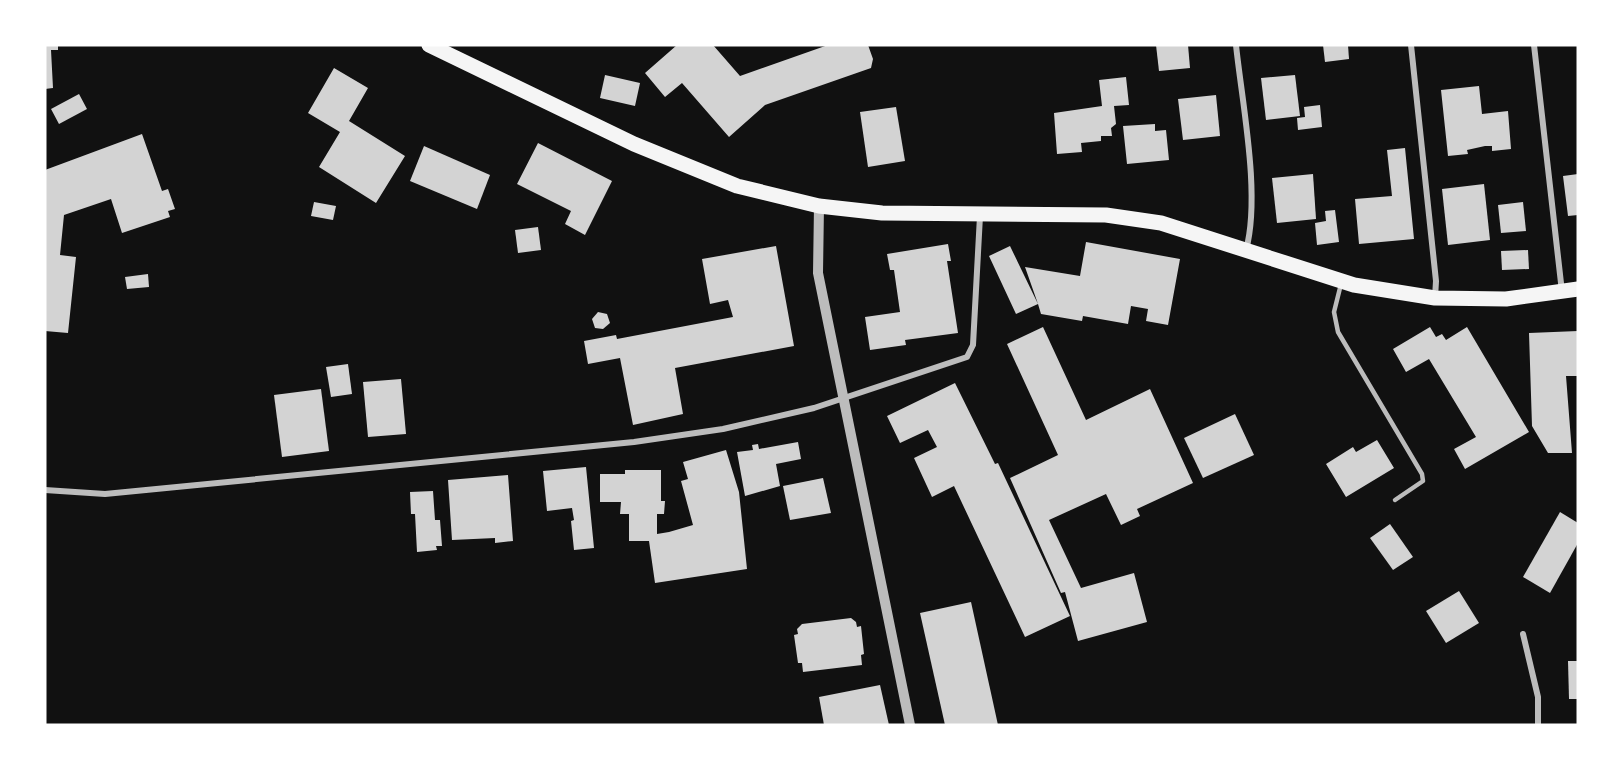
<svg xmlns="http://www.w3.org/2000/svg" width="1623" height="770" viewBox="0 0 1623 770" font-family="'Fira Sans',sans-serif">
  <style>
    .building { fill: #d3d3d3 }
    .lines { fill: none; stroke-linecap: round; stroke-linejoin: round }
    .service { stroke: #bcbcbc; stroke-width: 4.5 }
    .minor { stroke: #bcbcbc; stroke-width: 6 }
    .tertiary { stroke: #bcbcbc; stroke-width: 10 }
    .primary { stroke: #f5f5f5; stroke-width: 15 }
  </style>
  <rect width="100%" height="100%" fill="#111"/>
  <g class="building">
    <path d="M45 45H58V50H51L53 88 45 89Z"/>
    <path d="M677 45H713L740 76 828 45H868L873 59 871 68 765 105 729 137 682 83 665 97 645 73Z"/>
    <path d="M1156 45H1188L1190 68 1159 71Z"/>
    <path d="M1323 45H1348L1349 59 1325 62Z"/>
    <path d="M334 68 368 88 349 121 405 156 376 203 319 167 340 132 308 113Z"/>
    <path d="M605 75 640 83 635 106 600 98Z"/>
    <path d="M1295 75 1300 116 1266 120 1261 78Z"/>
    <path d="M1126 77 1129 105 1114 106 1116 124 1111 128 1112 136H1101V141L1081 143 1082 152 1057 154 1054 113 1102 106 1099 80Z"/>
    <path d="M1479 86 1482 114 1508 111 1511 149 1492 151V146H1485L1467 150 1468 154 1448 156 1441 90Z"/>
    <path d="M79 94 87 109 59 124 51 109Z"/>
    <path d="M1216 95 1220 136 1183 140 1178 99Z"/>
    <path d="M1320 105 1322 127 1298 130 1297 118 1305 117 1304 107Z"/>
    <path d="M896 107 905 161 868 167 860 112Z"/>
    <path d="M1155 124V131L1166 130 1169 160 1127 164 1123 126Z"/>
    <path d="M142 134 162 191 168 189 175 209 168 211 170 217 122 233 111 199 64 215 60 255 76 257 68 333 45 331V170Z"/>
    <path d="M538 143 612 181 585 235 565 224 571 211 517 184Z"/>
    <path d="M424 146 490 175 477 209 410 181Z"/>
    <path d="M1405 148 1414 239 1359 244 1355 199 1392 196 1387 150Z"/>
    <path d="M1313 174 1316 219 1277 223 1272 178Z"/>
    <path d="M1578 174V215L1568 216 1563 176Z"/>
    <path d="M1484 184 1490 240 1448 245 1442 189Z"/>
    <path d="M314 202 336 206 333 220 311 216Z"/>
    <path d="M1523 202 1526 231 1501 233 1498 205Z"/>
    <path d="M1335 210 1339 242 1317 245 1315 223 1326 221 1325 211Z"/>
    <path d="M538 227 541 250 518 253 515 230Z"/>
    <path d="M1086 242 1180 259 1168 325 1146 321 1148 309 1131 306 1128 324 1083 316 1082 321 1041 314 1038 304 1016 314 989 256 1010 246 1038 304 1025 267 1080 276Z"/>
    <path d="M948 244 951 261H947L958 333 905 340 906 345 870 350 865 317 900 312 894 270H890L887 254Z"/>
    <path d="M776 246 794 346 675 368 683 414 633 425 620 358 588 364 584 341 616 335 617 339 733 317 728 300 710 304 702 259Z"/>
    <path d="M1528 250 1529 269 1502 270 1501 251Z"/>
    <path d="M148 274 149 287 127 289 125 277Z"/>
    <path d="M598 312 607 314 610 323 603 329 595 328 592 319Z"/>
    <path d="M1043 327 1086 420 1150 389 1193 483 1137 509 1140 516 1121 525 1106 494 1049 520 1081 588 1134 573 1147 622 1078 641 1065 592 1061 593 1010 478 1058 455 1007 344Z"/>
    <path d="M1430 327 1436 337 1442 334 1446 340 1467 327 1529 432 1465 469 1454 449 1476 437 1429 359 1406 372 1393 349Z"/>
    <path d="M1578 331V376H1566L1572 453H1548L1532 426 1529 333Z"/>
    <path d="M348 364 352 394 331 397 326 367Z"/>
    <path d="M401 379 406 434 368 437 363 382Z"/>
    <path d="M955 383 995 464 998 463 1070 616 1025 637 954 486 932 497 914 458 937 447 928 430 900 443 887 416Z"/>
    <path d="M321 389 329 451 282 457 274 395Z"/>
    <path d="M1235 414 1254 455 1203 478 1184 438Z"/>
    <path d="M1377 440 1394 468 1346 497 1326 464 1353 447 1356 452Z"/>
    <path d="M798 442 801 459 776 464 780 486 745 496 737 452 753 450 752 445 758 444 759 449Z"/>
    <path d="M726 450 739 492 747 569 655 583 649 541H629V514H620L621 502H600V474H625V470H661V501H665L664 514H657V534L669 532 693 525 681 481 688 479 683 462Z"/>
    <path d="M586 467 594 548 574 550 571 521 574 520 572 508 547 511 543 471Z"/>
    <path d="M508 475 513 541 495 543V538L452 540 448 480Z"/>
    <path d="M823 478 831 513 790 520 783 486Z"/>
    <path d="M433 491 435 520H440L442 546H436L437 550 417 552 415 514H411L410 492Z"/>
    <path d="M1560 512 1578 523V543L1550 593 1523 577Z"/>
    <path d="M1390 524 1413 557 1393 570 1370 538Z"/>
    <path d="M1459 591 1479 623 1446 643 1426 611Z"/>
    <path d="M971 602 998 725H945L920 613Z"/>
    <path d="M851 618 856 622 857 627 861 626 864 654 861 655 862 665 803 672 802 663H798L794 635 798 634 797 629 802 624Z"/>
    <path d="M1568 661H1578V699H1569Z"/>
    <path d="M880 685 889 725H824L819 697Z"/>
  </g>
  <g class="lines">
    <path class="service" d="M1341 284 1334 312 1338 332 1422 474 1423 481 1395 500"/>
    <g class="minor">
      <path d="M1236 45C1242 103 1261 195 1246 250"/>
      <path d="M1411 45 1436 281 1435 298"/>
      <path d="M1534 45 1562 292"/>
      <path d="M45 490 105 494 634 442 723 429 814 408 967 357 973 345 980 216"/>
      <path d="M1523 634 1538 697V725"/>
    </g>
    <path class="tertiary" d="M819 206 818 273 910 725"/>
    <path class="primary" d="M429 45 634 144 737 186 819 206 882 213 1106 215 1161 223 1354 285 1435 298 1506 299 1578 289"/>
  </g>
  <rect width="1623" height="770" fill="none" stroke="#ffffff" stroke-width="93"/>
</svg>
